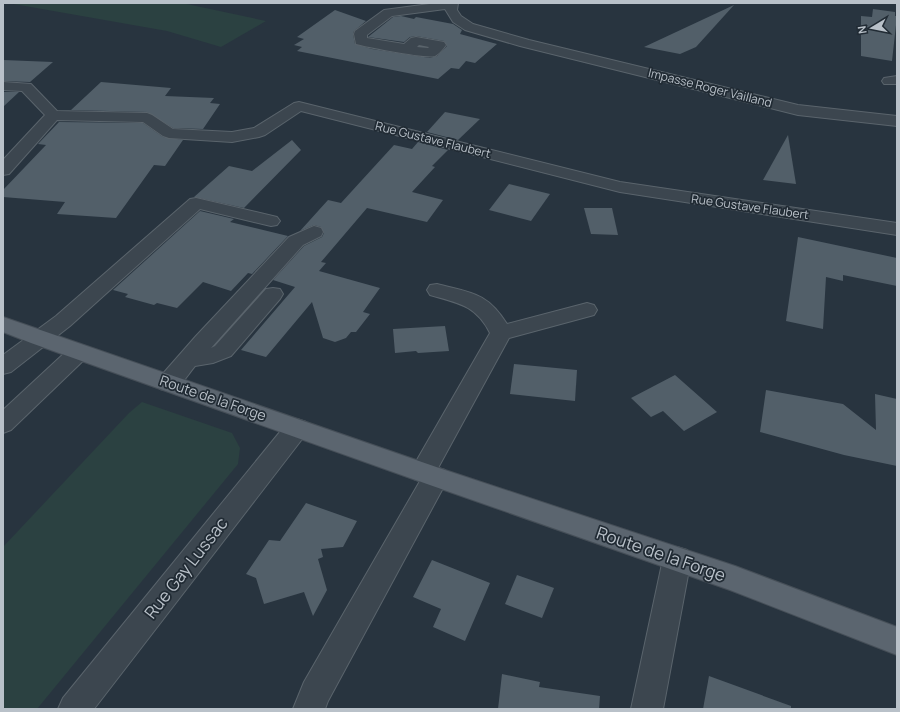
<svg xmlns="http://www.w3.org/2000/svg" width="900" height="712" viewBox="0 0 900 712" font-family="Manrope,sans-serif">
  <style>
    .green { fill: #2b4141 }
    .building { fill: #525f69 }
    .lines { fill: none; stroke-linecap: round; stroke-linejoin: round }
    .minor-casing { stroke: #5a646c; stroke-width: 2 }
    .major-casing { stroke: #464f58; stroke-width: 2 }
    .minor { fill: #3c464f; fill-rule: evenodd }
    .major { fill: #5b656f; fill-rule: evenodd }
    .labels { text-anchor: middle; stroke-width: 3.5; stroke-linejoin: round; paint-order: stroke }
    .far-street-label { font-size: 12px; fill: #b9c1c9; stroke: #212b34 }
    .street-label { font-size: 14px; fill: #b9c1c9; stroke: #212b34 }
    .near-street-label { font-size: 17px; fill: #b9c1c9; stroke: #212b34 }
  </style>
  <rect width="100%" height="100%" fill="#28343f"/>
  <g class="green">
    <path d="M8 3H182L266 21 221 47 167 31Z"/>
    <path d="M142 402 232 433 240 448 238 464 37 709H7L3 707V547L129 413Z"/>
  </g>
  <g class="building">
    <path d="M734 5 696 47 680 54 644 47Z"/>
    <path d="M873 9 895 12V16H897L892 61 861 56V16L872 17Z"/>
    <path d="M335 10 366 21 354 31 353 34 355 44 372 49 430 58 437 56 447 46 444 41 416 36 410 37 404 42 368 37 393 17 401 16 414 19 416 17 453 24 462 30 460 34 497 44 475 63 466 61 459 69 451 68 438 79 297 51 302 47 294 45 304 39 297 37Z"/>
    <path d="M3 60 53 62 30 82 3 81Z"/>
    <path d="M101 82 171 88 165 96 214 98 210 103 220 104 203 129 173 128 147 112 71 110Z"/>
    <path d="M3 92H19L3 107Z"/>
    <path d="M445 112 480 119 458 140 427 132Z"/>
    <path d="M59 122 143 123 163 137 183 140 165 166 154 165 116 218 57 214 65 202 3 197V190L46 145 38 144Z"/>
    <path d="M788 135 796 184 763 180Z"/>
    <path d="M292 140 301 150 244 208 194 197 229 166 252 171Z"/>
    <path d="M418 142 448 150 432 166 435 167 412 192 443 200 427 222 367 208 321 262 326 263 319 271 380 288 363 312 370 314 356 332H351L346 338 335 342 323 338 312 302 266 357 241 350 295 287 273 280 304 246 322 237 324 233 321 227 314 225 300 231 328 200 341 203 394 145 412 149Z"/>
    <path d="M509 184 550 194 531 221 489 210Z"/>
    <path d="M584 208H612L618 235 591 234Z"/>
    <path d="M200 211 234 219 230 222 288 236 252 274 248 273 231 291 203 282 177 308 157 303 154 305 125 297 128 294 113 290Z"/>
    <path d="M798 237 897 258V286L843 275V281L826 277 823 329 786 321Z"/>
    <path d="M445 326 449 351 418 353 416 351 395 353 393 329Z"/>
    <path d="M514 364 577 370 575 401 510 394Z"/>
    <path d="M675 375 717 412 684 431 663 411 651 417 631 398Z"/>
    <path d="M766 390 843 404 876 430 875 394 897 399V466L844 455 760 432Z"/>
    <path d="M306 503 357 521 343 547 321 549 323 557 318 559 327 590 313 616 304 592 264 604 256 578 246 574 269 540 280 541Z"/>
    <path d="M432 560 490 583 465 641 433 627 441 609 413 597Z"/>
    <path d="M517 575 554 588 542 618 505 604Z"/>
    <path d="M502 674 540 682 539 687 600 696 599 709H498Z"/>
    <path d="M709 676 791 706V709H703Z"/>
  </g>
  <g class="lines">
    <defs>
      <g id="minor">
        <path d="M437 3H458L457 10 461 16 473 24 529 40 798 105 897 116V126L798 115 520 46 465 30 453 22 445 9 392 16 367 35V38L404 44 411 38 416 37 444 42 446 45C443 49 439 54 435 56 428 59 367 47 356 44L354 34 355 31 384 10ZM419 45 429 47 428 48 417 47Z"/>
        <path d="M897 76V84H884L882 81 884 78Z"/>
        <path d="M3 82 31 84 57 111 147 113 152 115 173 129 232 132 254 128 294 103 299 102 620 182 897 223V235L620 192 301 111 265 135 259 137 232 142 169 138 163 136 143 122 57 120 9 174 3 175V160L45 115 22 91 3 90Z"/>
        <path d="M196 198 277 217 280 221 277 225 271 226 200 209 70 326 11 372 3 374V355L56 316 190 199Z"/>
        <path d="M314 226 321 228 323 232 321 236 303 245 211 348 215 346 266 289 273 288 280 289 283 294 280 299 231 356 213 363 195 366C185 378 178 394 160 389L157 383 160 377 196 336 289 237Z"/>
        <path d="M437 284C471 293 487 292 507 324L587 303 594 305 597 310 594 315 509 338 438 468 445 470 449 477 328 701 325 709H293L304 682 420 481 414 479 410 472 490 333C476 305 458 303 430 295L427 290 430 285Z"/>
        <path d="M79 344 87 347 90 352 87 357 11 430 3 433V410L71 347Z"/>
        <path d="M297 419 306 422 309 428 306 434 94 709H58L63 698 288 422Z"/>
        <path d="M677 547 687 550 691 559 663 709H631L663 559 667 550Z"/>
      </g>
      <path id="major" d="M3 317 445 470 735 566 897 627V655L730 590 427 484 31 343 3 332Z"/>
    </defs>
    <use href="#minor" class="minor-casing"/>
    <use href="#major" class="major-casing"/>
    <use href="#minor" class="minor"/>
    <use href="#major" class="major"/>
  </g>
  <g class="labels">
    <g class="far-street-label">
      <text transform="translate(710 88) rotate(14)" y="4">Impasse Roger Vailland</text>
      <text transform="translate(433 140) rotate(14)" y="4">Rue Gustave Flaubert</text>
      <text transform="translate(750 207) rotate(8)" y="4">Rue Gustave Flaubert</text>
    </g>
    <g class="street-label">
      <text transform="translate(213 398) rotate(19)" y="5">Route de la Forge</text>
    </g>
    <g class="near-street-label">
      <text transform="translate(661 554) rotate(19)" y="6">Route de la Forge</text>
      <text transform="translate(186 568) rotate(-52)" y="6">Rue Gay Lussac</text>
    </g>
  </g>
  <rect width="900" height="712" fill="none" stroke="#b9c1c9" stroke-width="8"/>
  <g transform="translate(872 28) rotate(260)" stroke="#212b34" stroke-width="3" paint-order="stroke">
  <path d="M0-3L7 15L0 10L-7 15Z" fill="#b9c1c9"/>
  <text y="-6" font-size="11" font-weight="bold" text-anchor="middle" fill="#b9c1c9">N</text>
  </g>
</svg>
